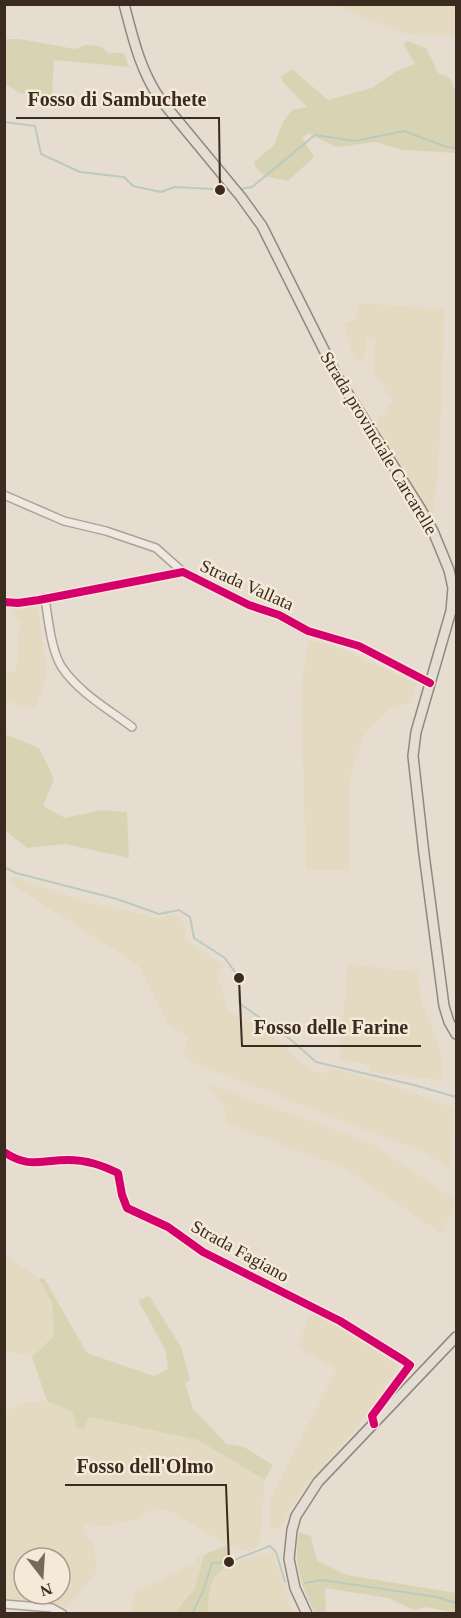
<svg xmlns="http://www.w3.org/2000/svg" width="461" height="1618" viewBox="0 0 461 1618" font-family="'Times New Roman',serif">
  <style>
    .farmland { fill: #e4dac1; fill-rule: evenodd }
    .green { fill: #d8d4b3 }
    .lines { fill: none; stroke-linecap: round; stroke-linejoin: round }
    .stream { stroke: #bbcabf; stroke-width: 2 }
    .minor-casing { stroke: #aba298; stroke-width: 10 }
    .major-casing { stroke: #91887f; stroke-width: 12 }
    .minor { stroke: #eee8e1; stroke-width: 7 }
    .major { stroke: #e4ddd3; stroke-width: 9 }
    .cycleway-casing { stroke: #f5e9d7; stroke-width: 11 }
    .cycleway { stroke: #d6006c; stroke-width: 8 }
    .labels { text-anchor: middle; stroke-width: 5; stroke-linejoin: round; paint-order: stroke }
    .street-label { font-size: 18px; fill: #3a2a20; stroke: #f5e9d7 }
    .leader { fill: none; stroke: #3a2a20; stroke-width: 2 }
    .callout-dot { fill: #3a2a20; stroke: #f5e9d7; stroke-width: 2 }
    .callout-label { font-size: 20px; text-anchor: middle; font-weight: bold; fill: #3a2a20; stroke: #f5e9d7; stroke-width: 5; stroke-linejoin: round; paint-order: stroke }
  </style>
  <rect width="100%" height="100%" fill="#e6ddd0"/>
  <g class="farmland">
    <path d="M337 5H456V37L406 34 348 11Z"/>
    <path d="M360 303 445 309 439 458 433 518 375 424 393 401 373 372 375 340 367 339 363 361 354 359 344 323 355 320Z"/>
    <path d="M38 605 47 676 35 710 5 701 4 671 16 672 20 622 10 608Z"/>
    <path d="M309 640 337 647 417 684 410 703 389 709 363 737 349 780V871L306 869 301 689Z"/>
    <path d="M12 876 86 902 158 918 175 914 185 925 187 941 223 965 218 978 228 1012 264 1029 287 1049 302 1064 321 1074 332 1068 400 1088 454 1108 450 1169 425 1153 187 1060 183 1049 188 1038 169 1025 138 965 11 884Z"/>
    <path d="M348 964 418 972 421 999 440 1049 443 1080 372 1072 370 1065 339 1059Z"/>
    <path d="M204 1083 369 1142 456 1200 442 1234 345 1169 226 1123 225 1107Z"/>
    <path d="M5 1254 39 1279 52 1303 54 1336 32 1357 5 1351Z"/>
    <path d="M311 1313 340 1327 399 1367 354 1431 299 1494 282 1526 271 1530 269 1502 337 1369 297 1347Z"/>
    <path d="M47 1401 72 1412 77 1428 89 1417 198 1440 265 1480 260 1539 257 1547 249 1551 226 1545 170 1511 154 1508 139 1518 103 1527 86 1523 83 1530 95 1549 96 1573 68 1606 5 1601V1413L21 1403ZM24 1558H60V1594H24Z"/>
    <path d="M273 1552 291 1607 295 1613 208 1614V1593L217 1573 223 1568 246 1558Z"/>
    <path d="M201 1553 204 1555 195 1588 175 1613 129 1614 137 1589 156 1583 192 1565Z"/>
  </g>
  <g class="green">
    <path d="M4 39H19L75 49 85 45 100 46 109 53H124L129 67 54 60 52 97 20 93 5 84Z"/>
    <path d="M408 41 426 48 438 73 450 78 456 92V153L403 150 375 142 336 147 308 133 302 138 314 157 288 181C274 178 259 178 254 162L274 145 283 122 292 110 307 107 283 82 281 77 292 69 328 100 372 88 395 72 415 64 403 44Z"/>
    <path d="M4 734 39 748 54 779 43 806 65 818 101 810 127 812 129 858 65 844 27 848 5 830Z"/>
    <path d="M44 1278 87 1353 154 1376 168 1369 166 1351 138 1300 149 1296 181 1347 190 1380 185 1383 193 1409 227 1444 244 1447 273 1465 265 1480 198 1440 89 1417 84 1429 77 1428 72 1412 47 1401 32 1357 54 1336 52 1303 39 1279Z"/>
    <path d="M299 1532 311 1536 317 1561 347 1575 456 1593V1613L426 1607 414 1610 388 1598 325 1588 326 1613H315C301 1585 293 1564 299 1532Z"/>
    <path d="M226 1545 233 1563C210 1573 208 1589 208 1612L175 1613 195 1588 204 1555Z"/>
  </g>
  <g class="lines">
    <g class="stream">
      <path d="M4 122 35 126 41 154 80 172 124 177 133 186 161 192 175 187 231 190"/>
      <path d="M240 189 252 187 315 135 355 141 404 131 447 147 456 148"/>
      <path d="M4 867 16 873 117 899 159 914 179 910 190 917 194 938 225 958 239 978V1003L290 1039 316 1062 414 1085 456 1097"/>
      <path d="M305 1583 322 1580 437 1597 456 1603"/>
      <path d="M192 1614 203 1591 212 1563 229 1562 270 1546 276 1552 285 1582"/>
    </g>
    <defs>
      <g id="minor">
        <path d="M4 495 64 521 106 531 156 548 183 572"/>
        <path d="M45 598C48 618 51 649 61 666 78 692 108 709 132 727"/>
        <path d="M4 602 18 603 39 600 183 572 249 605 279 615 308 631 359 646 430 683"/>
        <path d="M4 1152C29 1169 41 1160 68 1160 87 1160 101 1165 118 1173L122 1195 127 1208 168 1227 203 1252 340 1321 403 1360 410 1365 372 1416 374 1424"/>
        <path d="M4 1604 52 1608 63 1614"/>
      </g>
      <g id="major">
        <path d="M124 4C133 38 140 70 160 99L241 197 262 226 338 378 420 508 433 531 449 570 453 588 451 611 416 732 413 756 424 854 444 1006 449 1022 456 1034"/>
        <path d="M307 1614 295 1588 289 1559 292 1530 296 1516 318 1482 456 1337"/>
      </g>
    </defs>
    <use href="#minor" class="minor-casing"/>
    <use href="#major" class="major-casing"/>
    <use href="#minor" class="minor"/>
    <use href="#major" class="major"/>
    <defs>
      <g id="cycleway">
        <path d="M4 602 18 603 39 600 183 572 249 605 279 615 308 631 359 646 430 683"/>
        <path d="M4 1152C29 1169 41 1160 68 1160 87 1160 101 1165 118 1173L122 1195 127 1208 168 1227 203 1252 340 1321 403 1360 410 1365 372 1416 374 1424"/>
      </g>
    </defs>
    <use href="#cycleway" class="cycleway-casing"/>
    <use href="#cycleway" class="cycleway"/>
  </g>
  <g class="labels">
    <g class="street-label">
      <text transform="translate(379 443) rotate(59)" y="6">Strada provinciale Carcarelle</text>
      <text transform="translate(247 585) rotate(24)" y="6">Strada Vallata</text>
      <text transform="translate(240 1251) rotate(29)" y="6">Strada Fagiano</text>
    </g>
  </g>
  <path class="leader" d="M220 190L219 118H16M239 978L242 1046H421M229 1562L226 1485H65"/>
  <g class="callout-dot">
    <circle cx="220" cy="190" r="6"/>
    <circle cx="239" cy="978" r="6"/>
    <circle cx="229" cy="1562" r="6"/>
  </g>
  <g class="callout-label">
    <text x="117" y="106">Fosso di Sambuchete</text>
    <text x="331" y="1034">Fosso delle Farine</text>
    <text x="145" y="1473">Fosso dell'Olmo</text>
  </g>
  <rect width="461" height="1618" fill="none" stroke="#3a2a20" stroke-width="12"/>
  <g transform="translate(42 1576) rotate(163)"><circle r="28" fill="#f5e9d7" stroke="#aa9d8e" stroke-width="1.5"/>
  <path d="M0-4.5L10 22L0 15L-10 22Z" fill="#76695e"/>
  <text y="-9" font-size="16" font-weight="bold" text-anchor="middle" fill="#3a2a20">N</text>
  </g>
</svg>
